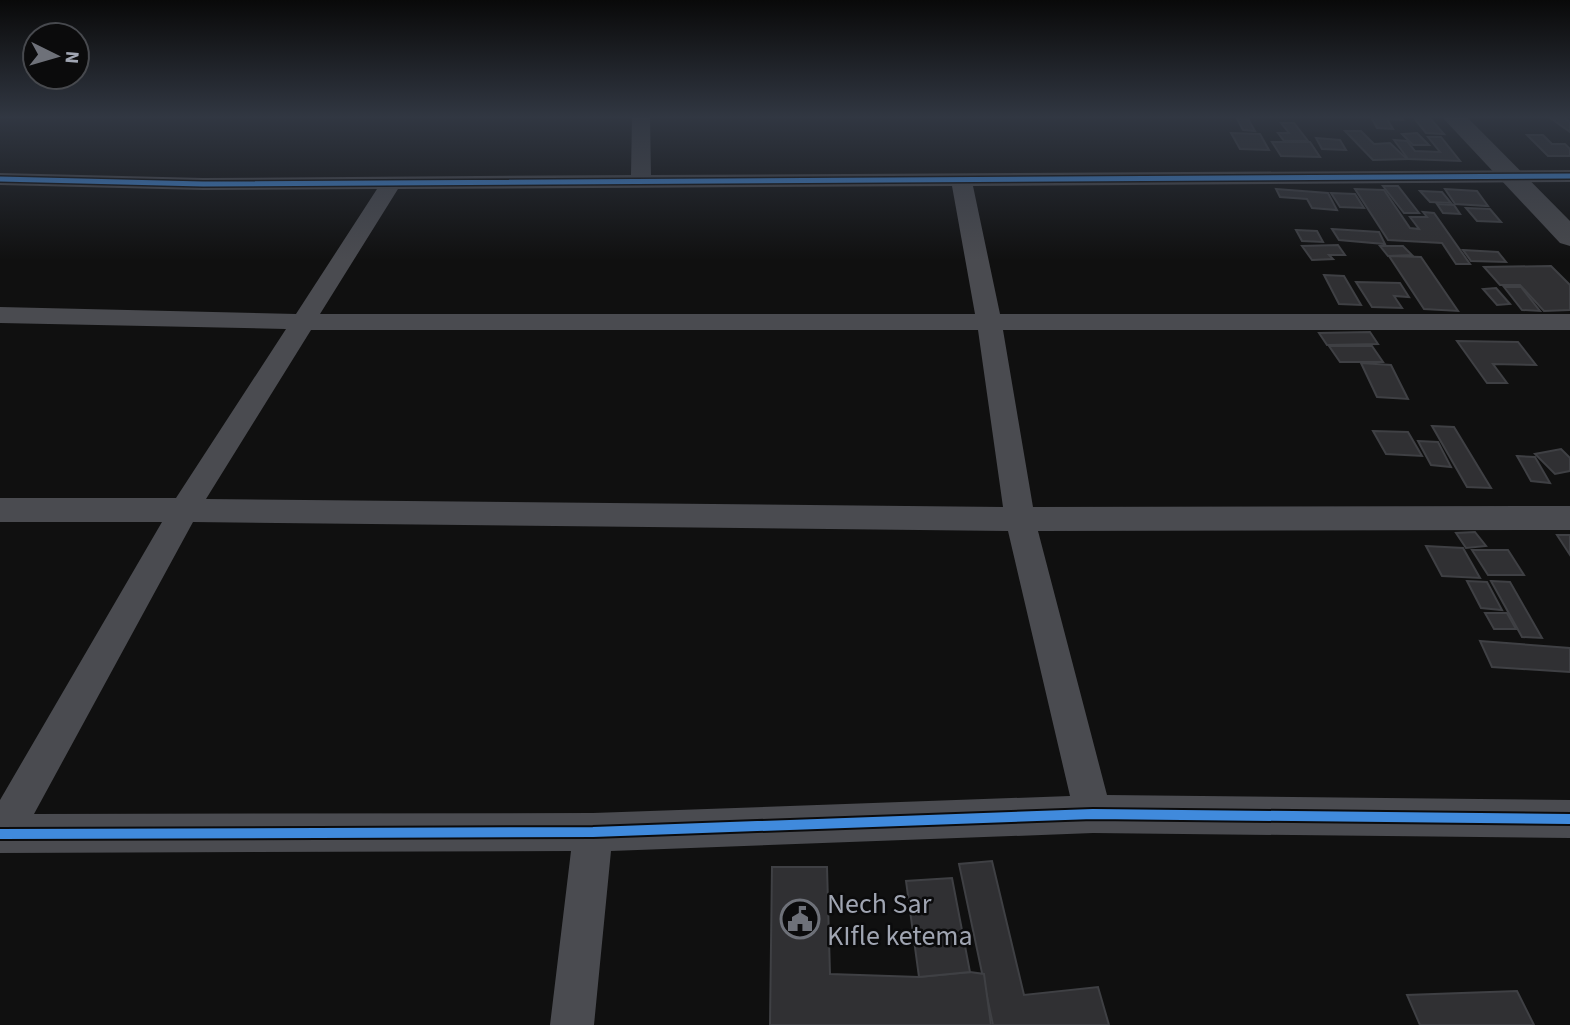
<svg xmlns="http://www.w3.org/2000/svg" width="1570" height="1025" viewBox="0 0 1570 1025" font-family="'Source Sans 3',sans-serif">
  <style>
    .building { fill: #303033; stroke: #3f4044; stroke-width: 2 }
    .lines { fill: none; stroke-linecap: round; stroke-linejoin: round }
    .minor { fill: #4a4b50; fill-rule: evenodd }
    .secondary { fill: #48494d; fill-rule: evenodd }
    .cycleway-far1-casing { stroke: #0b0b0c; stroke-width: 8 }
    .cycleway-casing { stroke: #0b0b0c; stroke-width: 14 }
    .cycleway-far1 { stroke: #408adc; stroke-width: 5 }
    .cycleway { stroke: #408adc; stroke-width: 10 }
    .labels { text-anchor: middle; stroke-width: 5; stroke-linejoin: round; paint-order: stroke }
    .near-poi-label { font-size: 28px; fill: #a0a5b2; stroke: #0b0b0c; text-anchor: start }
  </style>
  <rect width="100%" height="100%" fill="#101010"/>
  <g class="building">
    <path d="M1236 117H1247L1255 131 1243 130Z"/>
    <path d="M1371 117H1401L1403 120 1387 119 1393 129 1377 128Z"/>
    <path d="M1413 117H1429L1444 134 1426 133Z"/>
    <path d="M1549 117H1563L1570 122V132Z"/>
    <path d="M1281 123H1294L1308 141H1284L1278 133H1289Z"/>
    <path d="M1345 131H1361L1374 144 1390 143 1407 159 1373 160Z"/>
    <path d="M1231 133 1260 134 1269 150 1240 149Z"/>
    <path d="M1417 133 1429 145H1413L1402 134Z"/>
    <path d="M1527 135H1543L1552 144H1565L1570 149V156H1548Z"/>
    <path d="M1428 137H1441L1460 161 1408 159 1394 140 1407 141 1415 151 1440 152Z"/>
    <path d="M1316 138 1340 140 1346 150 1322 149Z"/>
    <path d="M1272 142H1310L1320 157 1281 156Z"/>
    <path d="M1383 186H1398L1419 213H1404Z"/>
    <path d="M1276 189 1328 193 1337 210 1312 208 1307 199 1280 197Z"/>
    <path d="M1355 189 1384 190 1410 228 1419 229 1410 217H1427L1423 212 1434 213 1470 264H1456L1442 243 1388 240Z"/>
    <path d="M1445 189 1477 191 1488 206 1455 204Z"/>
    <path d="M1420 191 1442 192 1451 203 1430 202Z"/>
    <path d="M1331 193 1355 194 1364 208 1340 207Z"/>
    <path d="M1437 204 1454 205 1460 214 1443 213Z"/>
    <path d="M1466 208 1490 209 1501 222 1477 221Z"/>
    <path d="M1332 229 1379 232 1385 244 1339 240Z"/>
    <path d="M1296 230 1317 231 1323 242 1302 241Z"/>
    <path d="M1338 245 1345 255H1329L1333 259 1312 260 1302 246Z"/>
    <path d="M1380 246H1403L1412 255 1388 256Z"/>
    <path d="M1463 250 1498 252 1506 262 1471 261Z"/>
    <path d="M1389 256 1421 257 1458 311 1424 309Z"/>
    <path d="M1551 266 1570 285V310L1544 311 1520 285H1500L1484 267Z"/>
    <path d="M1324 275 1344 276 1361 305 1339 304Z"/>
    <path d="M1356 282 1400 283 1409 297 1394 296 1402 308 1372 307Z"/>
    <path d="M1504 287H1521L1540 311 1522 310Z"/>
    <path d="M1496 288 1510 304 1497 305 1483 289Z"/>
    <path d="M1370 332 1378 344 1327 345 1319 333Z"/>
    <path d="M1457 341 1518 342 1536 365 1493 364 1507 383H1487Z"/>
    <path d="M1329 346H1372L1383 362H1340Z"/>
    <path d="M1361 363 1391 365 1408 399 1377 397Z"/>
    <path d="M1432 426 1454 427 1491 488 1467 487Z"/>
    <path d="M1373 431 1408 432 1422 456 1386 454Z"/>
    <path d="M1418 441 1438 442 1451 467 1431 465Z"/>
    <path d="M1561 449 1570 458V471L1555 474 1535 454Z"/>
    <path d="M1517 456 1535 457 1550 483 1531 481Z"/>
    <path d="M1475 532 1486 546 1466 548 1456 533Z"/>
    <path d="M1557 535H1570V555Z"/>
    <path d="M1426 546 1463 548 1480 578 1442 576Z"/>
    <path d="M1472 550H1508L1524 575H1488Z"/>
    <path d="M1467 581 1487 582 1502 610 1481 608Z"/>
    <path d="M1491 581 1510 582 1542 638 1522 637Z"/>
    <path d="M1485 613H1507L1516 629H1494Z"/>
    <path d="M1480 641 1570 648V672L1492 667Z"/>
    <path d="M992 861 1024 995 1098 987 1109 1025H993L959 864Z"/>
    <path d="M772 867H827L830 974 919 977 970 972 984 974 991 1025H770Z"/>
    <path d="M952 878 970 972 919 977 906 881Z"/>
    <path d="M1517 991 1534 1025H1420L1407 995Z"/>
  </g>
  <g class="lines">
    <path class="minor" d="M632 117H650L651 175 1570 170V182L973 186 1000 314H1570V330H1003L1033 507 1570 506V530L1038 531 1107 795 1570 800V838L1093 833 611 851 594 1025H550L571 851 0 853V800L162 522H0V498H176L286 329 0 323V307L296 314 377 189 203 190 0 185V173L203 178 631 175ZM952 186 975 314H320L398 189ZM311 330H978L1003 507 206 499ZM193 522 1008 531 1070 796 593 813 34 814Z"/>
    <path class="secondary" d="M1442 117H1467L1570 221V246L1560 243Z"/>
    <defs>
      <path id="cycleway-far1" d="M0 179 203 184 1570 176"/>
      <path id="cycleway" d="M0 834 593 832 1093 814 1570 819"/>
    </defs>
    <use href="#cycleway-far1" class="cycleway-far1-casing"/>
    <use href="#cycleway" class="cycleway-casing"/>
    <use href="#cycleway-far1" class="cycleway-far1"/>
    <use href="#cycleway" class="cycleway"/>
  </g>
  <linearGradient id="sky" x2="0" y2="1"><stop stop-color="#090909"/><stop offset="0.45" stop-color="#313742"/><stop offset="1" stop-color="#313742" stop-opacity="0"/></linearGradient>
  <rect width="1570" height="260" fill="url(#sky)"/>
  <defs>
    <symbol id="civic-ring" viewBox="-11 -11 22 22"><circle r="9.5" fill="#0b0b0c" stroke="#6e7179" stroke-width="1.5"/><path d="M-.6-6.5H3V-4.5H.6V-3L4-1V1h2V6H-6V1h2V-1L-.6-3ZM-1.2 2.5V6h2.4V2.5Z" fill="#6e7179"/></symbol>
  </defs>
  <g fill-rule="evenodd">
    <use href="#civic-ring" x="778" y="897" width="44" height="44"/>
  </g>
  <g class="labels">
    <g class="near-poi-label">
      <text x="827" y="913">Nech Sar<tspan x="827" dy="32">KIfle ketema</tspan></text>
    </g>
  </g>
  <g transform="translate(56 56) rotate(95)"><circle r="33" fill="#0b0b0c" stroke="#47494e" stroke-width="2"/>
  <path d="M0-5L12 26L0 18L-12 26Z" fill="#6e7179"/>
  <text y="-10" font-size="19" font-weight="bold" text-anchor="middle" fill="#a0a5b2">N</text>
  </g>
</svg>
